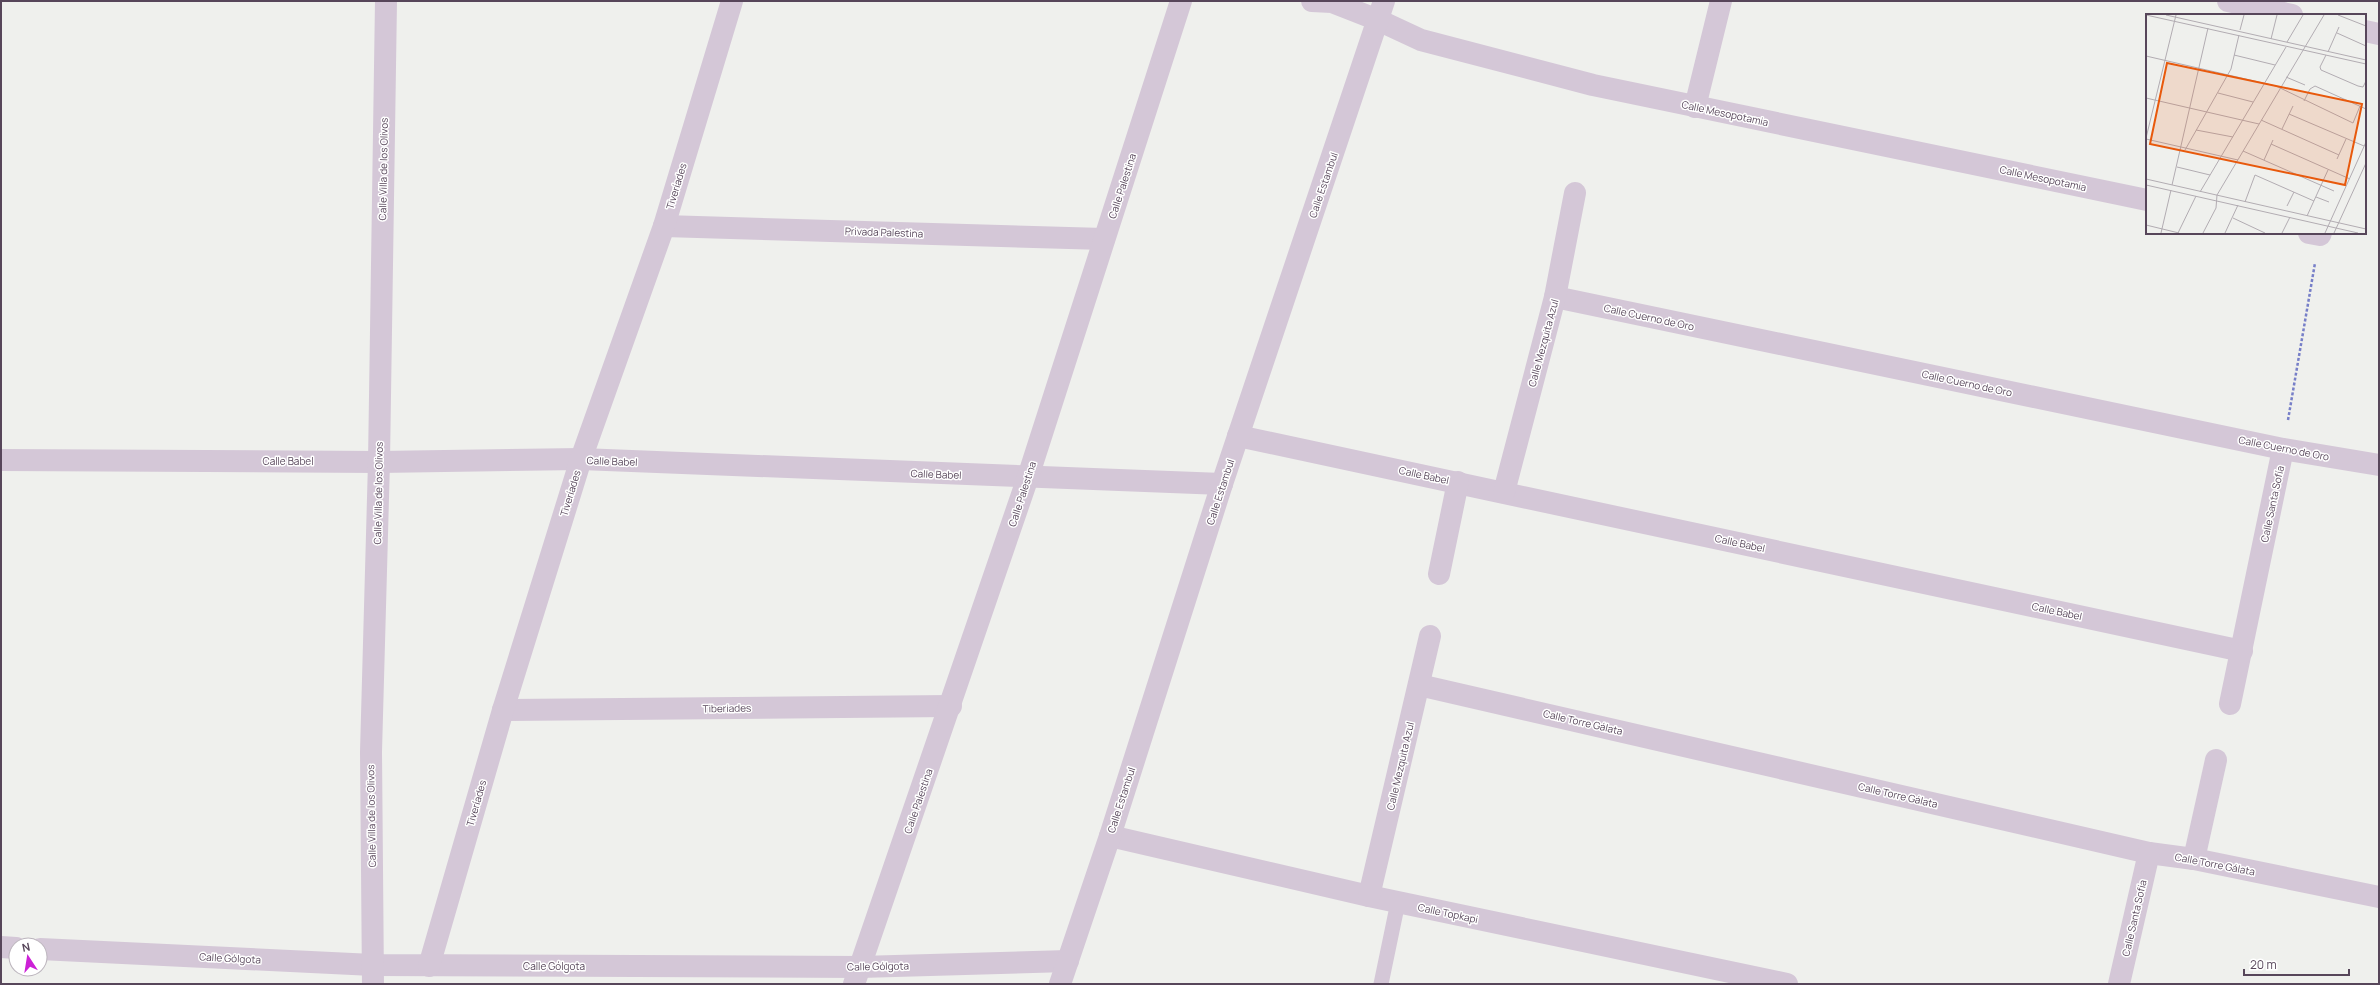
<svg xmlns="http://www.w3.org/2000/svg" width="2380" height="985" viewBox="0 0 2380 985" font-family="Manrope,sans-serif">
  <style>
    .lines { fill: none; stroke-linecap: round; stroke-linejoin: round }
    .path { stroke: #777fc8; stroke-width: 2.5; stroke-dasharray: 3 2; stroke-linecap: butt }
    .lane { stroke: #d4c7d7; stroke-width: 15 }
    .street { stroke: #d4c7d7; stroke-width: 22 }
    .labels { text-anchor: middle; stroke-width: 3; stroke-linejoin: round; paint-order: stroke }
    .street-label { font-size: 10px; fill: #57465a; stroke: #fff }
    .inset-road { fill: none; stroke: #b2acb2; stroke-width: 1 }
    .view { fill: #e8590c; fill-opacity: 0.15; stroke: #e8590c; stroke-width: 2 }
    .inset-edge { fill: none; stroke: #57465a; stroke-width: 2 }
  </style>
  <rect width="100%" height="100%" fill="#eff0ed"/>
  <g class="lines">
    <path class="path" d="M2288 420 2315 263"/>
    <path class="lane" d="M1381 984 1398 902"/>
    <g class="street">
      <path d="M1312 1 1332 2 1378 20 1421 40 1593 85 2147 200"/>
      <path d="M2228 1 2292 15"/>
      <path d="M2365 31 2379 34"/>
      <path d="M1695 107 1721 1"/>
      <path d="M664 226 1104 239"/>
      <path d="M2309 233 2320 235 2321 233"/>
      <path d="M1555 297 2283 449 2379 465"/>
      <path d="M1238 436 2242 651"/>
      <path d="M1 460 379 462 581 459 1222 484"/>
      <path d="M1504 492 1555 297 1575 193"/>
      <path d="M1439 574 1458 482"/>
      <path d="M1419 685 2149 853 2194 859 2379 897"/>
      <path d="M2230 704 2283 449"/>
      <path d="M503 710 951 706"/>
      <path d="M1110 836 1369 896 1787 984"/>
      <path d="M2194 859 2216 760"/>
      <path d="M1369 896 1430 636"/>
      <path d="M1 947 16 948"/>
      <path d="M40 949 373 965 860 967 1068 961"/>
      <path d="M429 966 503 710 581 459 664 226 732 1"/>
      <path d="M373 984 371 752 379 462 386 1"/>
      <path d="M854 984 1028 477 1181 1"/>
      <path d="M1060 984 1110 836 1222 484 1384 1"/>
      <path d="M2119 984 2149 853"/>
    </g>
  </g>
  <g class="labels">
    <g class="street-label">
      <text transform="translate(1725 113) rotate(12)" y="4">Calle Mesopotamia</text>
      <text transform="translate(383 169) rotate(-89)" y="4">Calle Villa de los Olivos</text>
      <text transform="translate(2043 178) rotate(12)" y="4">Calle Mesopotamia</text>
      <text transform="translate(1323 185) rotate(-71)" y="4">Calle Estambul</text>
      <text transform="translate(676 186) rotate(-73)" y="4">Tiveríades</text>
      <text transform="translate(1122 186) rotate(-72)" y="4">Calle Palestina</text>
      <text transform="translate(884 232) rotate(2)" y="4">Privada Palestina</text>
      <text transform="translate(1649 317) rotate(12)" y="4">Calle Cuerno de Oro</text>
      <text transform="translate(1543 343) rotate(-75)" y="4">Calle Mezquita Azul</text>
      <text transform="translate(1967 383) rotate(12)" y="4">Calle Cuerno de Oro</text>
      <text transform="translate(2284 448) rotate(11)" y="4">Calle Cuerno de Oro</text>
      <text x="288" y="465">Calle Babel</text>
      <text transform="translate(612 461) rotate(2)" y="4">Calle Babel</text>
      <text transform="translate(936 474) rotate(2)" y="4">Calle Babel</text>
      <text transform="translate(1424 475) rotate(12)" y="4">Calle Babel</text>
      <text transform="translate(1220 492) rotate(-72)" y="4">Calle Estambul</text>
      <text transform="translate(378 493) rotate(-89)" y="4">Calle Villa de los Olivos</text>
      <text transform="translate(570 493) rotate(-73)" y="4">Tiveríades</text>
      <text transform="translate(1022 494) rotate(-72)" y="4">Calle Palestina</text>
      <text transform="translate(2272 504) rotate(-78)" y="4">Calle Santa Sofía</text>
      <text transform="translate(1740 543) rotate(12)" y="4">Calle Babel</text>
      <text transform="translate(2057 611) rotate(12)" y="4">Calle Babel</text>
      <text transform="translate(727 708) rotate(-1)" y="4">Tiberiades</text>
      <text transform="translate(1583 722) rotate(13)" y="4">Calle Torre Gálata</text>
      <text transform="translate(1400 766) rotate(-77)" y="4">Calle Mezquita Azul</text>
      <text transform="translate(1898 795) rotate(13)" y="4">Calle Torre Gálata</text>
      <text transform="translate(1121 800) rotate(-72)" y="4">Calle Estambul</text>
      <text transform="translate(918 801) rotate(-71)" y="4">Calle Palestina</text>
      <text transform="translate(476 803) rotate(-74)" y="4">Tiveríades</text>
      <text transform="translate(371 816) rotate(-91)" y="4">Calle Villa de los Olivos</text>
      <text transform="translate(2215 864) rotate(11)" y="4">Calle Torre Gálata</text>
      <text transform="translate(1448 913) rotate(12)" y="4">Calle Topkapi</text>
      <text transform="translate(2134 918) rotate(-77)" y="4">Calle Santa Sofía</text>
      <text transform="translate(230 958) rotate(3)" y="4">Calle Gólgota</text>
      <text x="554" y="970">Calle Gólgota</text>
      <text transform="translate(878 966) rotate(-1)" y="4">Calle Gólgota</text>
    </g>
  </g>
  <g transform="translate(2146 14)">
    <rect width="220" height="220" fill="#eff0ed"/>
    <path class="inset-road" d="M0 1 220 50M20 1 220 46M192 1 220 12M94 16 98 1M191 19 220 32M125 25 131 1M141 28 157 1M182 38 193 13M88 41 129 51M180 41 174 53 175 56 212 72 217 73 220 67M0 42 130 72 207 109 214 92M140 63 159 71M72 79 107 88M0 84 113 110M158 87 164 75 169 72 220 95M143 100 218 132M115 106 193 141M136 115 147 92M50 116 87 123M0 124 30 1M0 125 92 146M125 130 204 165M39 136 85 55 93 21M97 137 188 177M191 145 200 125M118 146 127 126M31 153 64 161M0 165 220 215M0 171 212 219M26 171 62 14M54 178 140 33M170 183 183 188M99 188 109 161 168 187M141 192 148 178M161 202 182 156M87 204 119 219M0 211 33 219M15 219 25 176M32 219 50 182M57 219 70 194 71 181 178 1M79 219 92 191M136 219 144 203M179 219 220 128M188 219 220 149"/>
    <path class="view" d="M21 49 216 90 199 171 4 130Z"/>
    <rect width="220" height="220" class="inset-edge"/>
  </g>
  <rect width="2380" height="985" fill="none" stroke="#57465a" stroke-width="4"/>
  <g transform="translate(28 957) rotate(348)"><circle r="19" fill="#ffffff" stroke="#bcb5bd"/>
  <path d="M0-3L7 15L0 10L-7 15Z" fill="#cc21d6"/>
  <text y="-6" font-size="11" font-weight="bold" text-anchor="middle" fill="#57465a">N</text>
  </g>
  <path d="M2244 969v6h105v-6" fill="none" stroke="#57465a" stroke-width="2"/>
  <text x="2250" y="969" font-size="12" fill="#57465a" stroke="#ffffff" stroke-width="3" paint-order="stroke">20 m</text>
</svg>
